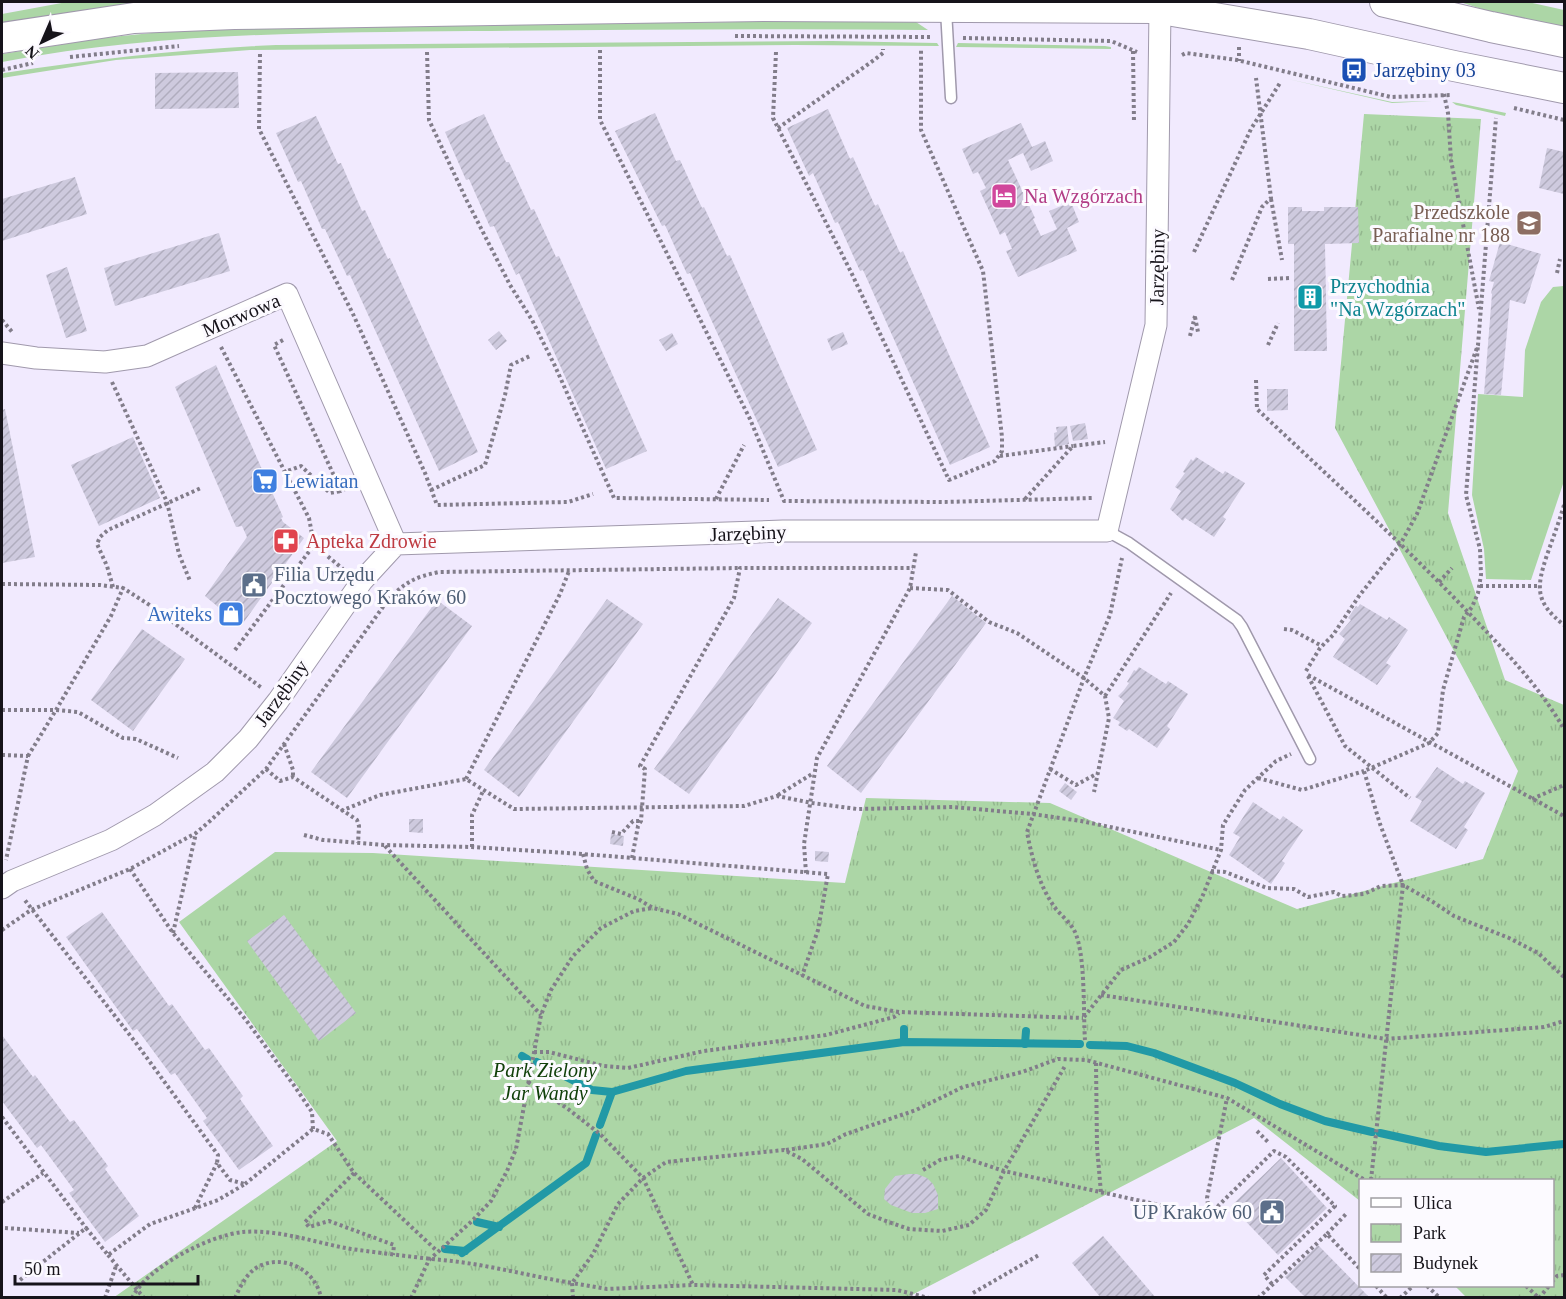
<svg xmlns="http://www.w3.org/2000/svg" width="1566" height="1299" viewBox="0 0 1566 1299" font-family="'Times New Roman',serif">
  <style>
    .grass { fill: #acd6a6 }
    .park { fill: url(#park-tufts) }
    .lines { fill: none; stroke-linecap: round; stroke-linejoin: round }
    .stream { stroke: #2199a6; stroke-width: 8 }
    .building { fill: url(#building-hatch) }
    .lane-casing { stroke: #a099ac; stroke-width: 13 }
    .street-casing { stroke: #a099ac; stroke-width: 23 }
    .secondary-casing { stroke: #a099ac; stroke-width: 32 }
    .path { stroke: #827d8a; stroke-width: 4; stroke-dasharray: 3 3; stroke-linecap: butt }
    .lane { stroke: #fff; stroke-width: 10 }
    .street { stroke: #fff; stroke-width: 21 }
    .secondary { stroke: #fff; stroke-width: 30 }
    .labels { text-anchor: middle; stroke-width: 6; stroke-linejoin: round; paint-order: stroke }
    .transit-label { font-size: 20px; fill: #164399; stroke: #fcfaff; text-anchor: start }
    .hotel-label { font-size: 20px; fill: #b23c85; stroke: #fcfaff; text-anchor: start }
    .education-label { font-size: 20px; fill: #785e54; stroke: #fcfaff; text-anchor: end }
    .street-label { font-size: 20px; fill: #16131a; stroke: #fcfaff }
    .culture-label { font-size: 20px; fill: #0d838f; stroke: #fcfaff; text-anchor: start }
    .shop-label { font-size: 20px; fill: #366cbe; stroke: #fcfaff; text-anchor: start }
    .health-label { font-size: 20px; fill: #be3a42; stroke: #fcfaff; text-anchor: start }
    .service-label { font-size: 20px; fill: #4e5e75; stroke: #fcfaff; text-anchor: start }
    .park-label { font-size: 20px; font-style: italic; fill: #11400a; stroke: #fcfaff }
  </style>
  <defs>
    <pattern id="park-tufts" width="24" height="20" patternUnits="userSpaceOnUse" patternTransform="scale(1.5)"><rect width="24" height="20" fill="#acd6a6"/><path d="M3 7l-1-3M5 7V3M7 7l1-3M15 17l-1-3M17 17v-4M19 17l1-3" fill="none" stroke="#93b78e"/></pattern>
    <pattern id="building-hatch" width="6" height="6" patternUnits="userSpaceOnUse" patternTransform="scale(1.5)"><rect width="6" height="6" fill="#cecade"/><path d="M-1 1l2-2M0 6l6-6M5 7l2-2" fill="none" stroke="#b0adbe"/></pattern>
  </defs>
  <rect width="100%" height="100%" fill="#f1eafe"/>
  <g class="grass">
    <path d="M67 2H198L2 26V14Z"/>
    <path d="M1460 2H1528L1564 10V28L1494 13Z"/>
    <path d="M913 20 928 30C776 28 623 30 471 31 312 33 159 32 2 62V54L102 38 201 28Z"/>
    <path d="M832 41 937 43 939 46 795 45 250 50 116 60 2 78V74L4 73C95 59 184 49 276 45Z"/>
    <path d="M958 43 1105 46 1111 47V49L956 47Z"/>
    <path d="M1288 79 1392 102 1432 101 1392 103Z"/>
    <path d="M1452 102 1458 103 1506 113 1505 116 1456 105Z"/>
    <path d="M1564 286V481L1531 580 1486 579 1484 549 1472 495 1478 394 1523 397 1525 350 1541 302 1553 287Z"/>
  </g>
  <path class="park" d="M1364 114 1481 119 1448 513 1505 680 1564 705V1297H1466L1455 1286H1552V1180H1360V1201L1254 1118 908 1297 113 1298 337 1141 179 922 275 852 373 853 845 883 866 798 1050 803 1297 909 1483 859 1518 771 1335 428Z"/>
  <g class="lines">
    <g class="stream">
      <path d="M904 1029V1042"/>
      <path d="M1025 1044 1026 1031"/>
      <path d="M1090 1045 1127 1046 1154 1053 1235 1083 1280 1104 1325 1121 1372 1132"/>
      <path d="M522 1056 527 1059"/>
      <path d="M537 1062 592 1090 612 1092 686 1071 904 1042 1080 1044"/>
      <path d="M600 1125 612 1092"/>
      <path d="M1380 1133 1439 1146 1486 1152 1564 1144"/>
      <path d="M477 1222 499 1227"/>
      <path d="M445 1249 465 1251"/>
      <path d="M462 1253 586 1163 596 1135"/>
    </g>
  </g>
  <g class="building">
    <path d="M238 72 239 108 155 109V73Z"/>
    <path d="M828 109 850 159 853 157 875 206 878 204 900 253 903 251 990 447 950 465 863 270 860 271 838 222 835 223 813 173 809 176 787 128Z"/>
    <path d="M655 113 676 161 680 160 702 208 704 207 727 256 730 255 817 450 778 467 690 273 687 274 665 225 662 226 615 131Z"/>
    <path d="M484 114 506 162H509L531 210 534 209 556 257 559 256 647 451 606 469 519 273 516 275 494 226 490 227 469 179 466 180 445 132Z"/>
    <path d="M316 116 338 164 341 163 362 211 365 210 388 259 390 258 478 452 439 471 350 275 347 276 325 229H322L301 181 298 182 276 133Z"/>
    <path d="M1021 123 1032 147 1045 141 1053 161 1031 171 1023 153 1008 160 1035 218 1033 219 1041 236 1057 229 1049 211 1071 202 1079 222 1067 228 1077 251 1018 277 1006 251 1012 249 1005 232 1000 235 980 191 986 188 978 172 973 174 962 149Z"/>
    <path d="M1547 148 1564 152V194L1539 188Z"/>
    <path d="M75 177 87 214 2 241V199Z"/>
    <path d="M1288 207H1302V211H1324V207H1358L1359 243 1325 244 1327 351H1294V244H1288Z"/>
    <path d="M219 233 230 271 115 306 104 268Z"/>
    <path d="M1500 242 1541 254 1525 304 1510 300 1501 395 1484 394 1492 294 1491 293 1494 282 1489 281Z"/>
    <path d="M67 267 87 331 66 338 46 275Z"/>
    <path d="M499 331 507 341 496 350 488 340Z"/>
    <path d="M843 332 848 344 832 351 827 339Z"/>
    <path d="M672 333 678 344 666 351 659 340Z"/>
    <path d="M216 365 283 517 281 518 283 522 304 538 241 626 205 596 247 537 242 526 236 527 175 387Z"/>
    <path d="M1267 389H1288V410L1267 411Z"/>
    <path d="M5 409 35 557 2 563V410Z"/>
    <path d="M1085 423 1088 439 1073 441 1070 426Z"/>
    <path d="M1067 426 1069 444 1055 447 1054 433 1057 432 1056 427Z"/>
    <path d="M133 437 160 498 99 526 71 465Z"/>
    <path d="M1196 457 1223 474 1225 471 1245 483 1223 517 1226 519 1214 537 1185 518 1183 521 1170 509 1181 491 1175 487 1185 473 1183 472 1191 459 1193 461Z"/>
    <path d="M952 596 986 623 861 793 827 766Z"/>
    <path d="M778 598 812 623 689 794 654 769Z"/>
    <path d="M607 599 643 624 519 797 484 770Z"/>
    <path d="M437 600 472 626 347 798 311 772Z"/>
    <path d="M1360 604 1387 620 1389 617 1408 630 1386 663 1391 666 1377 685 1333 657 1345 639 1339 634 1351 620 1348 618 1356 606 1358 607Z"/>
    <path d="M142 629 185 659 133 731 91 700Z"/>
    <path d="M1139 667 1166 684 1168 681 1188 694 1167 726 1170 729 1157 748 1129 729 1127 731 1118 725 1120 722 1113 718 1124 701 1118 696 1124 690 1129 683 1127 682 1134 670 1136 671Z"/>
    <path d="M1437 767 1463 784 1465 781 1485 793 1464 827 1468 830 1456 849 1410 821 1422 801 1415 797Z"/>
    <path d="M1065 783 1077 792 1071 800 1059 791Z"/>
    <path d="M1253 802 1280 820 1283 816 1303 830 1282 861 1285 863 1271 884 1229 855 1240 837 1233 833Z"/>
    <path d="M409 819H423V833L409 832Z"/>
    <path d="M611 834 624 836 623 846 610 844Z"/>
    <path d="M815 851 829 852 828 862 815 861Z"/>
    <path d="M102 912 169 1006 172 1004 205 1050 209 1048 243 1096 240 1099 273 1146 239 1170 203 1121 207 1118 175 1073 171 1075 137 1029 133 1031 66 937Z"/>
    <path d="M284 915 356 1013 319 1041 247 941Z"/>
    <path d="M2 1035 33 1077 35 1075 70 1122 74 1120 108 1166 105 1169 139 1216 105 1242 69 1193 74 1190 41 1145 37 1148 2 1101Z"/>
    <path d="M1281 1158 1327 1208 1278 1255 1231 1206Z"/>
    <path d="M909 1174H917L927 1178 933 1184 938 1195V1209L925 1213H912L891 1205 884 1199 885 1189 895 1176Z"/>
    <path d="M1103 1236 1156 1298H1101L1072 1263Z"/>
    <path d="M1318 1245 1370 1298H1306L1285 1277Z"/>
  </g>
  <g class="lines">
    <defs>
      <g id="lane">
        <path d="M946 10 951 98"/>
        <path d="M1107 531 1129 543 1237 620 1242 627 1310 759"/>
      </g>
      <g id="street">
        <path d="M2 353 36 358 105 362 147 356 287 294 396 544"/>
        <path d="M2 888 12 881 111 840 155 815 215 772 248 739 278 701 362 581 396 544 783 531H1107L1156 325 1160 9"/>
      </g>
      <g id="secondary">
        <path d="M1385 2 1491 27 1564 42"/>
        <path d="M2 38 134 18 234 14 763 6 1155 8 1309 34 1454 66 1564 88"/>
      </g>
    </defs>
    <use href="#lane" class="lane-casing"/>
    <use href="#street" class="street-casing"/>
    <use href="#secondary" class="secondary-casing"/>
    <g class="path">
      <path d="M735 36 932 37"/>
      <path d="M963 38 1111 41 1137 52"/>
      <path d="M1239 47V61"/>
      <path d="M600 50V120L750 419 784 501 943 502 1093 498"/>
      <path d="M1133 51 1134 122"/>
      <path d="M427 52 429 120 466 199 510 285 532 320 555 366 614 498 769 500"/>
      <path d="M776 52 773 118 851 272 949 480 995 461 1002 451V437L983 271 921 130V50"/>
      <path d="M260 54 259 129 353 314 425 473 437 505 568 502 593 494"/>
      <path d="M1182 55 1186 53 1237 60 1391 97 1451 95"/>
      <path d="M70 57 179 46"/>
      <path d="M2 70 33 63"/>
      <path d="M1444 94 1448 113 1451 160 1479 309"/>
      <path d="M1514 108 1564 120"/>
      <path d="M778 128 874 60 883 53V49"/>
      <path d="M1271 199 1282 260"/>
      <path d="M1194 252 1251 129 1280 83"/>
      <path d="M1557 273 1560 259"/>
      <path d="M1268 279 1291 278"/>
      <path d="M1232 280 1262 207 1271 198 1256 78"/>
      <path d="M1195 317 1198 332"/>
      <path d="M2 320 13 333"/>
      <path d="M1190 336 1195 316"/>
      <path d="M283 340 274 345 341 491 347 488"/>
      <path d="M1268 345 1278 323"/>
      <path d="M221 347 285 472 301 466 330 493 341 491"/>
      <path d="M1256 380 1257 409C1327 475 1399 540 1465 609 1501 647 1538 684 1564 729"/>
      <path d="M112 382 167 502 179 554 190 581"/>
      <path d="M1000 456 1073 446"/>
      <path d="M431 490 485 465 505 395 511 365 530 356"/>
      <path d="M716 499 744 445"/>
      <path d="M1025 499 1073 446 1105 442"/>
      <path d="M1564 505C1559 522 1553 538 1547 555 1536 588 1535 602 1564 625"/>
      <path d="M314 545 343 569"/>
      <path d="M1439 582 1452 568"/>
      <path d="M2 584 100 585 123 588"/>
      <path d="M1480 586H1538"/>
      <path d="M113 587 107 566 97 544 100 537 108 530 201 488"/>
      <path d="M910 588 948 590 989 622 1017 633 1084 678 1105 696 1109 718 1094 792"/>
      <path d="M1284 629 1292 630 1322 646"/>
      <path d="M235 650 314 545 309 518 285 472"/>
      <path d="M1306 671 1320 648 1333 635 1359 596 1401 543 1417 514 1478 345 1496 118"/>
      <path d="M1308 675 1564 816"/>
      <path d="M1308 676 1345 746 1410 798"/>
      <path d="M1105 696 1171 593"/>
      <path d="M2 710H56L111 616 123 588 148 604 262 688"/>
      <path d="M284 744 293 770V777"/>
      <path d="M2 755 28 756 6 860"/>
      <path d="M28 756 56 710 78 712 123 738 136 739 178 758"/>
      <path d="M266 769 280 781 293 777 357 820 359 826 358 843"/>
      <path d="M1050 769 1076 785 1098 773"/>
      <path d="M1258 778 1302 790 1364 771"/>
      <path d="M466 779 560 594 569 571"/>
      <path d="M778 795 812 774"/>
      <path d="M1532 799 1564 785"/>
      <path d="M341 811 380 795 466 779 514 809 744 806 777 796 812 803 857 809 953 807 1032 814 1081 821 1221 850"/>
      <path d="M612 832 621 834 633 821H641"/>
      <path d="M304 835 323 840 384 845 472 847 583 854 828 874 818 930 802 976"/>
      <path d="M385 846 541 1015"/>
      <path d="M472 847V815L483 791"/>
      <path d="M583 854 587 869 594 881 638 899 653 908 678 914 865 1006 899 1012 1083 1018"/>
      <path d="M632 858 638 826 641 821 645 769 640 766 734 598 740 568H913"/>
      <path d="M130 869 173 933 246 1020 293 1084 312 1112 313 1129 328 1134 354 1173 437 1251"/>
      <path d="M1211 871 1225 872 1267 888 1294 889 1308 897 1334 892 1342 896 1364 894 1381 886 1403 885 1433 902 1454 916 1509 938 1538 953 1564 977"/>
      <path d="M806 873 804 844 817 758 910 588 916 552"/>
      <path d="M2 930 31 910 130 869 196 833 210 821 266 769 388 600C405 582 415 577 439 572L740 568"/>
      <path d="M173 933 196 833"/>
      <path d="M1101 995 1386 1039 1544 1027 1564 1021"/>
      <path d="M1084 1017 1121 970 1150 957 1174 942 1188 924 1203 895 1221 850 1223 825 1245 790 1276 761 1291 754"/>
      <path d="M1085 1040C1083 1013 1086 953 1074 930 1070 923 1062 916 1056 909 1040 888 1032 859 1027 832L1084 678 1110 615 1122 558"/>
      <path d="M534 1052H549L604 1066 628 1068 704 1051 826 1035 894 1017 899 1013"/>
      <path d="M1096 1063 1097 1147 1101 1193"/>
      <path d="M528 1082 568 1109 600 1134 643 1178 693 1285"/>
      <path d="M2 1117 86 1228"/>
      <path d="M1257 1131 1268 1142"/>
      <path d="M786 1150 827 1144 846 1134 916 1110 963 1087 1022 1072 1058 1059 1086 1060 1227 1098 1365 1180"/>
      <path d="M923 1170 940 1160 959 1156 1004 1171 1210 1216"/>
      <path d="M354 1173 305 1222 309 1227 329 1221 394 1245 393 1255"/>
      <path d="M1371 1180 1403 885 1380 824 1364 771 1429 743 1438 733 1443 690 1464 617 1472 607 1478 593 1481 575 1480 549 1466 495 1478 345"/>
      <path d="M245 1184 313 1129"/>
      <path d="M2 1202 43 1173"/>
      <path d="M195 1208 217 1163"/>
      <path d="M1210 1216 1219 1205 1274 1151 1286 1157 1335 1206 1264 1275 1272 1284"/>
      <path d="M1210 1216 1207 1198 1227 1098"/>
      <path d="M5 1228 79 1233"/>
      <path d="M1327 1234 1346 1214"/>
      <path d="M108 1255 144 1298"/>
      <path d="M20 1280 86 1228 108 1255 150 1224 218 1200 245 1184 230 1180 217 1163 218 1155 136 1043 24 899"/>
      <path d="M1552 1282 1557 1276 1564 1275"/>
      <path d="M1376 1286 1387 1298"/>
      <path d="M1427 1286 1440 1298"/>
      <path d="M1526 1286 1539 1298"/>
      <path d="M973 1293 1039 1255"/>
      <path d="M105 1298 116 1266"/>
      <path d="M132 1298C147 1267 210 1235 243 1232 279 1229 316 1243 351 1249 381 1253 412 1257 442 1260 486 1264 529 1276 572 1283L593 1254 618 1204 643 1178 666 1162 784 1150 802 1159 868 1214 886 1221 909 1229 942 1231 969 1225 986 1210 1004 1171 1065 1066"/>
      <path d="M235 1298C241 1285 248 1270 262 1265 287 1255 316 1271 321 1298"/>
      <path d="M411 1298 429 1260 472 1221 491 1201 507 1171 516 1149 541 1015 551 990 573 956 601 928 634 911 653 908"/>
      <path d="M573 1298 572 1283 607 1289 693 1285 897 1290 929 1298"/>
      <path d="M1258 1298 1327 1234 1360 1269"/>
      <path d="M1400 1298 1413 1286"/>
      <path d="M1539 1298 1549 1286"/>
    </g>
    <use href="#lane" class="lane"/>
    <use href="#street" class="street"/>
    <use href="#secondary" class="secondary"/>
  </g>
  <defs>
    <symbol id="bus-square" viewBox="-11 -11 22 22"><rect x="-9" y="-9" width="18" height="18" rx="4" fill="#1a4fb4" stroke="#fcfaff"/><path d="M-5-6H5V4H4V6H2V4H-2V6H-4V4H-5ZM-3.5-4V0h7V-4ZM-3.5 1.2v1.5H-2V1.2ZM2 1.2v1.5H3.5V1.2Z" fill="#fff"/></symbol>
    <symbol id="hotel-square" viewBox="-11 -11 22 22"><rect x="-9" y="-9" width="18" height="18" rx="4" fill="#d1479c" stroke="#fcfaff"/><path d="M-6-4.5h1.5V1H6V5H4.5V3h-9V5H-6ZM-4 0a1.8 1.8 0 1 1 3.6 0ZM.5 0V-2.5h3Q6-2.5 6 0Z" fill="#fff"/></symbol>
    <symbol id="school-square" viewBox="-11 -11 22 22"><rect x="-9" y="-9" width="18" height="18" rx="4" fill="#8d6e63" stroke="#fcfaff"/><path d="M0-5L7-2L0 1L-7-2ZM-4 1L0 2.5L4 1V4Q0 6-4 4Z" fill="#fff"/></symbol>
    <symbol id="building-square" viewBox="-11 -11 22 22"><rect x="-9" y="-9" width="18" height="18" rx="4" fill="#0f9aa8" stroke="#fcfaff"/><path d="M-4-6H4V6H1V3H-1V6H-4ZM-2.5-4.3h1.7v1.8h-1.7ZM.8-4.3h1.7v1.8H.8ZM-2.5-1h1.7V.8h-1.7ZM.8-1h1.7V.8H.8Z" fill="#fff"/></symbol>
    <symbol id="supermarket-square" viewBox="-11 -11 22 22"><rect x="-9" y="-9" width="18" height="18" rx="4" fill="#3f7fe0" stroke="#fcfaff"/><path d="M-6-5.5h2.5l.6 2H6L4.5 2H-2.5L-4.4-4H-6ZM-1.5 3.2a1.3 1.3 0 1 0 .1 0ZM3 3.2a1.3 1.3 0 1 0 .1 0Z" fill="#fff"/></symbol>
    <symbol id="pharmacy-square" viewBox="-11 -11 22 22"><rect x="-9" y="-9" width="18" height="18" rx="4" fill="#e0444e" stroke="#fcfaff"/><path d="M-2-6h4v4h4v4h-4v4h-4v-4h-4v-4h4Z" fill="#fff"/></symbol>
    <symbol id="civic-square" viewBox="-11 -11 22 22"><rect x="-9" y="-9" width="18" height="18" rx="4" fill="#5c6f8a" stroke="#fcfaff"/><path d="M-.6-6.5H3V-4.5H.6V-3L4-1V1h2V6H-6V1h2V-1L-.6-3ZM-1.2 2.5V6h2.4V2.5Z" fill="#fff"/></symbol>
    <symbol id="shop-square" viewBox="-11 -11 22 22"><rect x="-9" y="-9" width="18" height="18" rx="4" fill="#3f7fe0" stroke="#fcfaff"/><path d="M-5-2.5h2.3a2.7 3.5 0 0 1 5.4 0H5L5.5 6h-11ZM-1.5-2.5h3a1.5 2.3 0 0 0-3 0Z" fill="#fff"/></symbol>
  </defs>
  <g fill-rule="evenodd">
    <use href="#bus-square" x="1339" y="55" width="30" height="30"/>
    <use href="#hotel-square" x="989" y="181" width="30" height="30"/>
    <use href="#school-square" x="1514" y="208" width="30" height="30"/>
    <use href="#building-square" x="1295" y="282" width="30" height="30"/>
    <use href="#supermarket-square" x="250" y="466" width="30" height="30"/>
    <use href="#pharmacy-square" x="271" y="526" width="30" height="30"/>
    <use href="#civic-square" x="239" y="570" width="30" height="30"/>
    <use href="#shop-square" x="216" y="599" width="30" height="30"/>
    <use href="#civic-square" x="1257" y="1197" width="30" height="30"/>
  </g>
  <g class="labels">
    <g class="transit-label">
      <text x="1374" y="77">Jarzębiny 03</text>
    </g>
    <g class="hotel-label">
      <text x="1024" y="203">Na Wzgórzach</text>
    </g>
    <g class="education-label">
      <text x="1510" y="219">Przedszkole<tspan x="1510" dy="23">Parafialne nr 188</tspan></text>
    </g>
    <g class="street-label">
      <text transform="translate(1157 267) rotate(-89)" y="7">Jarzębiny</text>
      <text transform="translate(241 315) rotate(-23)" y="7">Morwowa</text>
      <text transform="translate(748 533) rotate(-2)" y="7">Jarzębiny</text>
      <text transform="translate(281 693) rotate(-54)" y="7">Jarzębiny</text>
    </g>
    <g class="culture-label">
      <text x="1330" y="293">Przychodnia<tspan x="1330" dy="23">"Na Wzgórzach"</tspan></text>
    </g>
    <g class="shop-label">
      <text x="284" y="488">Lewiatan</text>
      <text x="212" y="621" text-anchor="end">Awiteks</text>
    </g>
    <g class="health-label">
      <text x="306" y="548">Apteka Zdrowie</text>
    </g>
    <g class="service-label">
      <text x="274" y="581">Filia Urzędu<tspan x="274" dy="23">Pocztowego Kraków 60</tspan></text>
      <text x="1252" y="1219" text-anchor="end">UP Kraków 60</text>
    </g>
    <g class="park-label">
      <text x="545" y="1077">Park Zielony<tspan x="545" dy="23">Jar Wandy</tspan></text>
    </g>
  </g>
  <rect width="1566" height="1299" fill="none" stroke="#16131a" stroke-width="6"/>
  <rect x="1359" y="1179" width="195" height="108" fill="#fcfaff" stroke="#a09ea3" stroke-width="1.5"/>
  <rect x="1371" y="1198" width="30" height="9" fill="#ffffff" stroke="#a09ea3" stroke-width="1.5"/>
  <text x="1413" y="1209" font-size="18" fill="#16131a">Ulica</text>
  <rect x="1371" y="1224" width="30" height="18" fill="url(#park-tufts)" stroke="#a09ea3" stroke-width="1.5"/>
  <text x="1413" y="1239" font-size="18" fill="#16131a">Park</text>
  <rect x="1371" y="1254" width="30" height="18" fill="url(#building-hatch)" stroke="#a09ea3" stroke-width="1.5"/>
  <text x="1413" y="1269" font-size="18" fill="#16131a">Budynek</text>
  <g transform="translate(42 42) rotate(224)" stroke="#fcfaff" stroke-width="4.5" paint-order="stroke">
  <path d="M0-4.5L10 22L0 15L-10 22Z" fill="#16131a"/>
  <text y="-9" font-size="16" font-weight="bold" text-anchor="middle" fill="#16131a">N</text>
  </g>
  <path d="M15 1275v9h183v-9" fill="none" stroke="#16131a" stroke-width="3"/>
  <text x="24" y="1275" font-size="18" fill="#16131a" stroke="#fcfaff" stroke-width="4.5" paint-order="stroke">50 m</text>
</svg>
